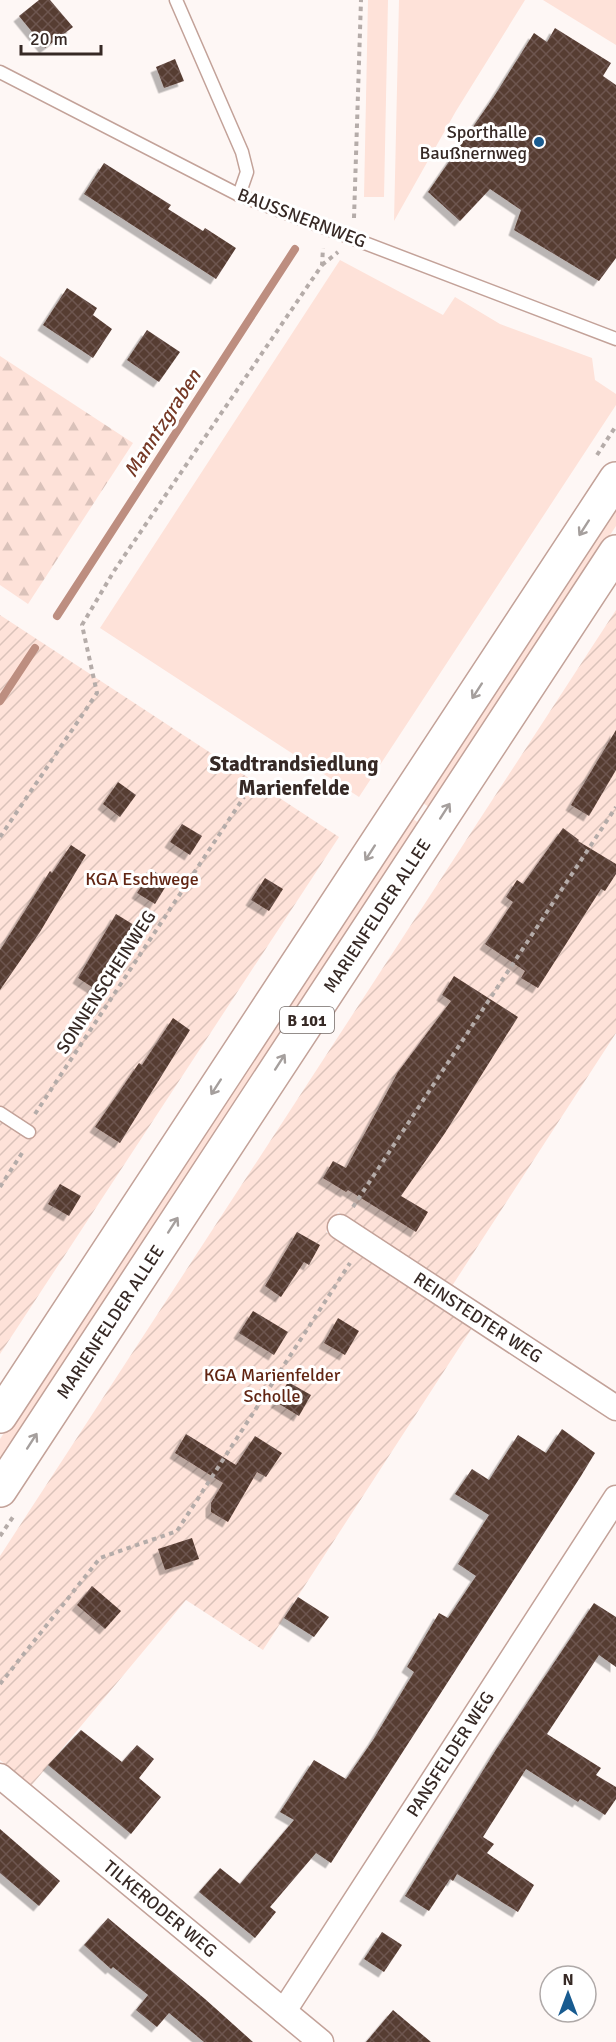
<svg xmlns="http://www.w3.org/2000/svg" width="616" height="2042" viewBox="0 0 616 2042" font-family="Signika,sans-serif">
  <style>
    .green { fill: #fee2d9 }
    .forest { fill: url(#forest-firs) }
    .garden { fill: url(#garden-furrows) }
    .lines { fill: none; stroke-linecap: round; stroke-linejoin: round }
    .stream { stroke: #bd8e80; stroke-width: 8 }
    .building { fill: url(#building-cross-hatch); filter: url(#shadow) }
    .service-casing { stroke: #c3a299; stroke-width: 15 }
    .minor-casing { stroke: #c3a299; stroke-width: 27 }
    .primary-casing { stroke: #c3a299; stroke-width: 36 }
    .path { stroke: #b5aca9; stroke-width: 4; stroke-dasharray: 4.5 4.5; stroke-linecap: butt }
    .service { stroke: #fff; stroke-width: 12 }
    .minor { stroke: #fff; stroke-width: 24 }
    .primary { stroke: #fff; stroke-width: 33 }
    .oneway { stroke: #a59f9d }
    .poi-dot { fill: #185b90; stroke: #fff; stroke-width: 2 }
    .labels { text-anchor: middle; stroke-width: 6; stroke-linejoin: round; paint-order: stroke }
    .shield { fill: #fff; stroke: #726966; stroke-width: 1.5 }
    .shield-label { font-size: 16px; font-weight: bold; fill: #362925 }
    .poi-label { font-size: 18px; fill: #362925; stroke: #fff; text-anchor: end }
    .street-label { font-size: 18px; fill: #362925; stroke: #fff }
    .park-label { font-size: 18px; fill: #612513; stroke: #fff }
    .water-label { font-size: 20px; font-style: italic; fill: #753825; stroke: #fff }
    .quarter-label { font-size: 21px; font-weight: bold; fill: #362925; stroke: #fff }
  </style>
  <defs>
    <pattern id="forest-firs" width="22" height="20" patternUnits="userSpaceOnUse" patternTransform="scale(1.5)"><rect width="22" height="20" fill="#fee2d9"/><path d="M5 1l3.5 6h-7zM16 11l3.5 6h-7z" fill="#dac2ba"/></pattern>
    <pattern id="garden-furrows" width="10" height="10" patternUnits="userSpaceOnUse" patternTransform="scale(1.5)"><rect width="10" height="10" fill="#fee2d9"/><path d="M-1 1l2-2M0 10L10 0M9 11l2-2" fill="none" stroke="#dac2ba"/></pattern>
    <pattern id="building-cross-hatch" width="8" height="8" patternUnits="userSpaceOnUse" patternTransform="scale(1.5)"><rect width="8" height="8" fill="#573c33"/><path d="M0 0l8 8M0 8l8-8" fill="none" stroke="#6d564f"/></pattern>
    <filter id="shadow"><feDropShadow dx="-5.5" dy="5.5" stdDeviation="0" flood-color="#0004"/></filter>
  </defs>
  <rect width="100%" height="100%" fill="#fef7f5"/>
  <g class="green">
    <path d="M368 0H388L384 197H364Z"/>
    <path d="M399 0H525L456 111 394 221Z"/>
    <path d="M543 0H616V45Z"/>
    <path d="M340 260 443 315 455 297 500 324 592 358 595 380 616 394V405L359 797 100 628Z"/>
    <path d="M616 499V526L430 808 419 800Z"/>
    <path d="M409 816 420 824 0 1466V1439Z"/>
  </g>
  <path class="forest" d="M0 356 133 443 28 604 0 585Z"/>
  <g class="garden">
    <path d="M616 610V1033L452 1286 338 1212 326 1232 472 1328 263 1650 186 1600 31 1786 0 1760V1556Z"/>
    <path d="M0 615 339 837 0 1354Z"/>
  </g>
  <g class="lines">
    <g class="stream">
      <path d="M57 616 295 249"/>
      <path d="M0 701 35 648"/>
    </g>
  </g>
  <g class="building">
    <path d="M39 0H50L73 27 45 48 19 16Z"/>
    <path d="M555 28 611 63 603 76 616 85V258L599 281 514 230 521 210 490 189 460 221 428 192 495 95 534 33 547 42Z"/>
    <path d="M175 59 184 81 164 88 156 67Z"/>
    <path d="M104 163 171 205 168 209 203 231 205 228 236 248 216 279 84 194Z"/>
    <path d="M67 288 97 308 93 315 112 329 93 358 43 325Z"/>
    <path d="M147 330 180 352 159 382 127 360Z"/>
    <path d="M616 730V770L589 816 571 805Z"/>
    <path d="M118 782 136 795 120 817 103 804Z"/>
    <path d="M182 824 202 836 190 855 170 842Z"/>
    <path d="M563 828 579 840 578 841 616 864V874L605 891 601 889 538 988 521 978 525 971 485 944 513 902 506 897 517 880 523 884Z"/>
    <path d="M71 845 86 855 40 932 0 990V950L50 871 52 873Z"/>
    <path d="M152 870 169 881 155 904 137 893Z"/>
    <path d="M265 878 283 889 269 911 251 900Z"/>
    <path d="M116 914 134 925 95 989 78 978Z"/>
    <path d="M454 976 518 1017 445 1133 401 1196 428 1212 416 1232 348 1190 346 1192 323 1178 333 1161 346 1168 398 1072 451 1001 442 995Z"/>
    <path d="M173 1018 190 1030 120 1143 95 1127 139 1063 142 1065Z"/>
    <path d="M60 1184 81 1196 69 1216 48 1204Z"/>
    <path d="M297 1232 320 1245 309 1265 304 1262 281 1297 265 1286Z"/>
    <path d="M253 1311 288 1332 274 1355 239 1333Z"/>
    <path d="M338 1318 359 1331 345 1355 324 1343Z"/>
    <path d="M288 1382 311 1395 299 1416 276 1402Z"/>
    <path d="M562 1429 595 1453 581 1476 331 1863 316 1853 270 1907 276 1912 255 1938 199 1892 220 1868 240 1884 294 1820 280 1812 314 1760 346 1779 373 1740 414 1672 407 1667 439 1613 448 1618 476 1576 458 1564 489 1515 455 1494 472 1469 489 1480 518 1435 546 1453Z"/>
    <path d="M186 1434 236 1465 255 1436 282 1453 266 1477 257 1472 228 1522 211 1512V1503L223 1483 175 1453Z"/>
    <path d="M192 1538 199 1559 165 1570 158 1549Z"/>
    <path d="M92 1586 121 1611 105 1629 77 1605Z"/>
    <path d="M298 1597 329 1617 314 1637 284 1618Z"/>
    <path d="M594 1603 616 1617V1667L599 1655 547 1734 601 1768 596 1775 616 1787V1799L605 1815 580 1799 578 1802 526 1769 483 1837 494 1844 487 1853 534 1885 518 1912 457 1874 453 1881 450 1879 429 1911 405 1896 497 1748Z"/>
    <path d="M81 1730 122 1762 137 1745 154 1759 139 1778 161 1797 131 1834 48 1765Z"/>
    <path d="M0 1829 60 1881 39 1906 0 1873Z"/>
    <path d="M108 1918 205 1999 253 2042H204L169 2013 157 2027 136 2010 148 1995 113 1967 111 1969 84 1945Z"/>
    <path d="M382 1932 402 1945 384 1972 364 1959Z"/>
    <path d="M393 2010 431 2042H366Z"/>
  </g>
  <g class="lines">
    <defs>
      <g id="service">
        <path d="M176 0 242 152 247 172 239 195"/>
        <path d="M0 72 239 195 616 339"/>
        <path d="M0 1113 29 1132"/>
      </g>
      <g id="minor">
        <path id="s1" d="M340 1227 616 1408"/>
        <path id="s2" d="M0 1776 321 2042"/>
        <path id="s3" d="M284 2011 616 1498"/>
      </g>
      <g id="primary">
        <path d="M0 1416 616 479"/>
        <path id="s4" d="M0 1490 616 552"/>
      </g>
    </defs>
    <use href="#service" class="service-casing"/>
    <use href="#minor" class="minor-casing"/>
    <use href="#primary" class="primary-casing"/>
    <g class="path">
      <path d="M354 218 361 0"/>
      <path d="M322 265 338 252"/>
      <path d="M597 455 616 426"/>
      <path d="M0 837 97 693 82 625 114 571 322 265 323 248"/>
      <path d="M35 1114 244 797"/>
      <path d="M0 1187 24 1150"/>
      <path d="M353 1207 616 807"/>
      <path d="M0 1536 13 1517"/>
      <path d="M0 1684 100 1558 177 1531 350 1263"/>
    </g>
    <use href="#service" class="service"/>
    <use href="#minor" class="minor"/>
    <use href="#primary" class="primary"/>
  </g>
  <defs><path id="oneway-shaft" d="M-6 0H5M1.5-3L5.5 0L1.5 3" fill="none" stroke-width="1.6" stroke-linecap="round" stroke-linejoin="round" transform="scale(1.5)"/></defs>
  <g class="oneway">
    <use href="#oneway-shaft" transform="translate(584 528) rotate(123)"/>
    <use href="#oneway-shaft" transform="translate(477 691) rotate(123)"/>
    <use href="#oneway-shaft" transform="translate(445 811) rotate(-57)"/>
    <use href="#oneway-shaft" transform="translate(370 853) rotate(123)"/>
    <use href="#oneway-shaft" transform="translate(280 1062) rotate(-57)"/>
    <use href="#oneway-shaft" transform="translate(216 1087) rotate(123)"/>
    <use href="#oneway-shaft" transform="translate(173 1225) rotate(-57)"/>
    <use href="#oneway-shaft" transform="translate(32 1441) rotate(-57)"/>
  </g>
  <circle class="poi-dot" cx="539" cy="142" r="6"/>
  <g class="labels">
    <rect class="shield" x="280" y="1007" width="54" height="26" rx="4.5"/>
    <g class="shield-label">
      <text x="307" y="1026">B 101</text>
    </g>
    <g class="poi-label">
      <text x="527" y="138">Sporthalle<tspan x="527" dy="21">Baußnernweg</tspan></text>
    </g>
    <g class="street-label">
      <text transform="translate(302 218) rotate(21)" y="6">BAUSSNERNWEG</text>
      <text dy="6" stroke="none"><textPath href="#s4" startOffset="687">MARIENFELDER ALLEE</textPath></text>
      <text transform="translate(106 982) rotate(-57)" y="6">SONNENSCHEINWEG</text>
      <text dy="6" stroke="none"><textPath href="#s1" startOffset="165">REINSTEDTER WEG</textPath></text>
      <text dy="6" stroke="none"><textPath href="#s4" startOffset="201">MARIENFELDER ALLEE</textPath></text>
      <text dy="6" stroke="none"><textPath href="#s3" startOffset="306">PANSFELDER WEG</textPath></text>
      <text dy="6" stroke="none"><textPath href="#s2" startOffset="208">TILKERODER WEG</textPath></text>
    </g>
    <g class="park-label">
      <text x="142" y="885">KGA Eschwege</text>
      <text x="272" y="1381">KGA Marienfelder<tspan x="272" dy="21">Scholle</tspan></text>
    </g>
    <g class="water-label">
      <text transform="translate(162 423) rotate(-57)" y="7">Manntzgraben</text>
    </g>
    <g class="quarter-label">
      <text x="294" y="771">Stadtrandsiedlung<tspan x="294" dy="24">Marienfelde</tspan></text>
    </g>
  </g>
  <g transform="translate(568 1994)"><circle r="28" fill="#ffffff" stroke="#afa9a8" stroke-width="1.5"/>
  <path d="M0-4.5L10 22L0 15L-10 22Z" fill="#185b90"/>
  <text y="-9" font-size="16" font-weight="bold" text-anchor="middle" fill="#362925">N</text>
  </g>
  <path d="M21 45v9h80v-9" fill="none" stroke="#362925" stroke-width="3"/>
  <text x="30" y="45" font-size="18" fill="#362925" stroke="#ffffff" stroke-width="4.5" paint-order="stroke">20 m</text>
</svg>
